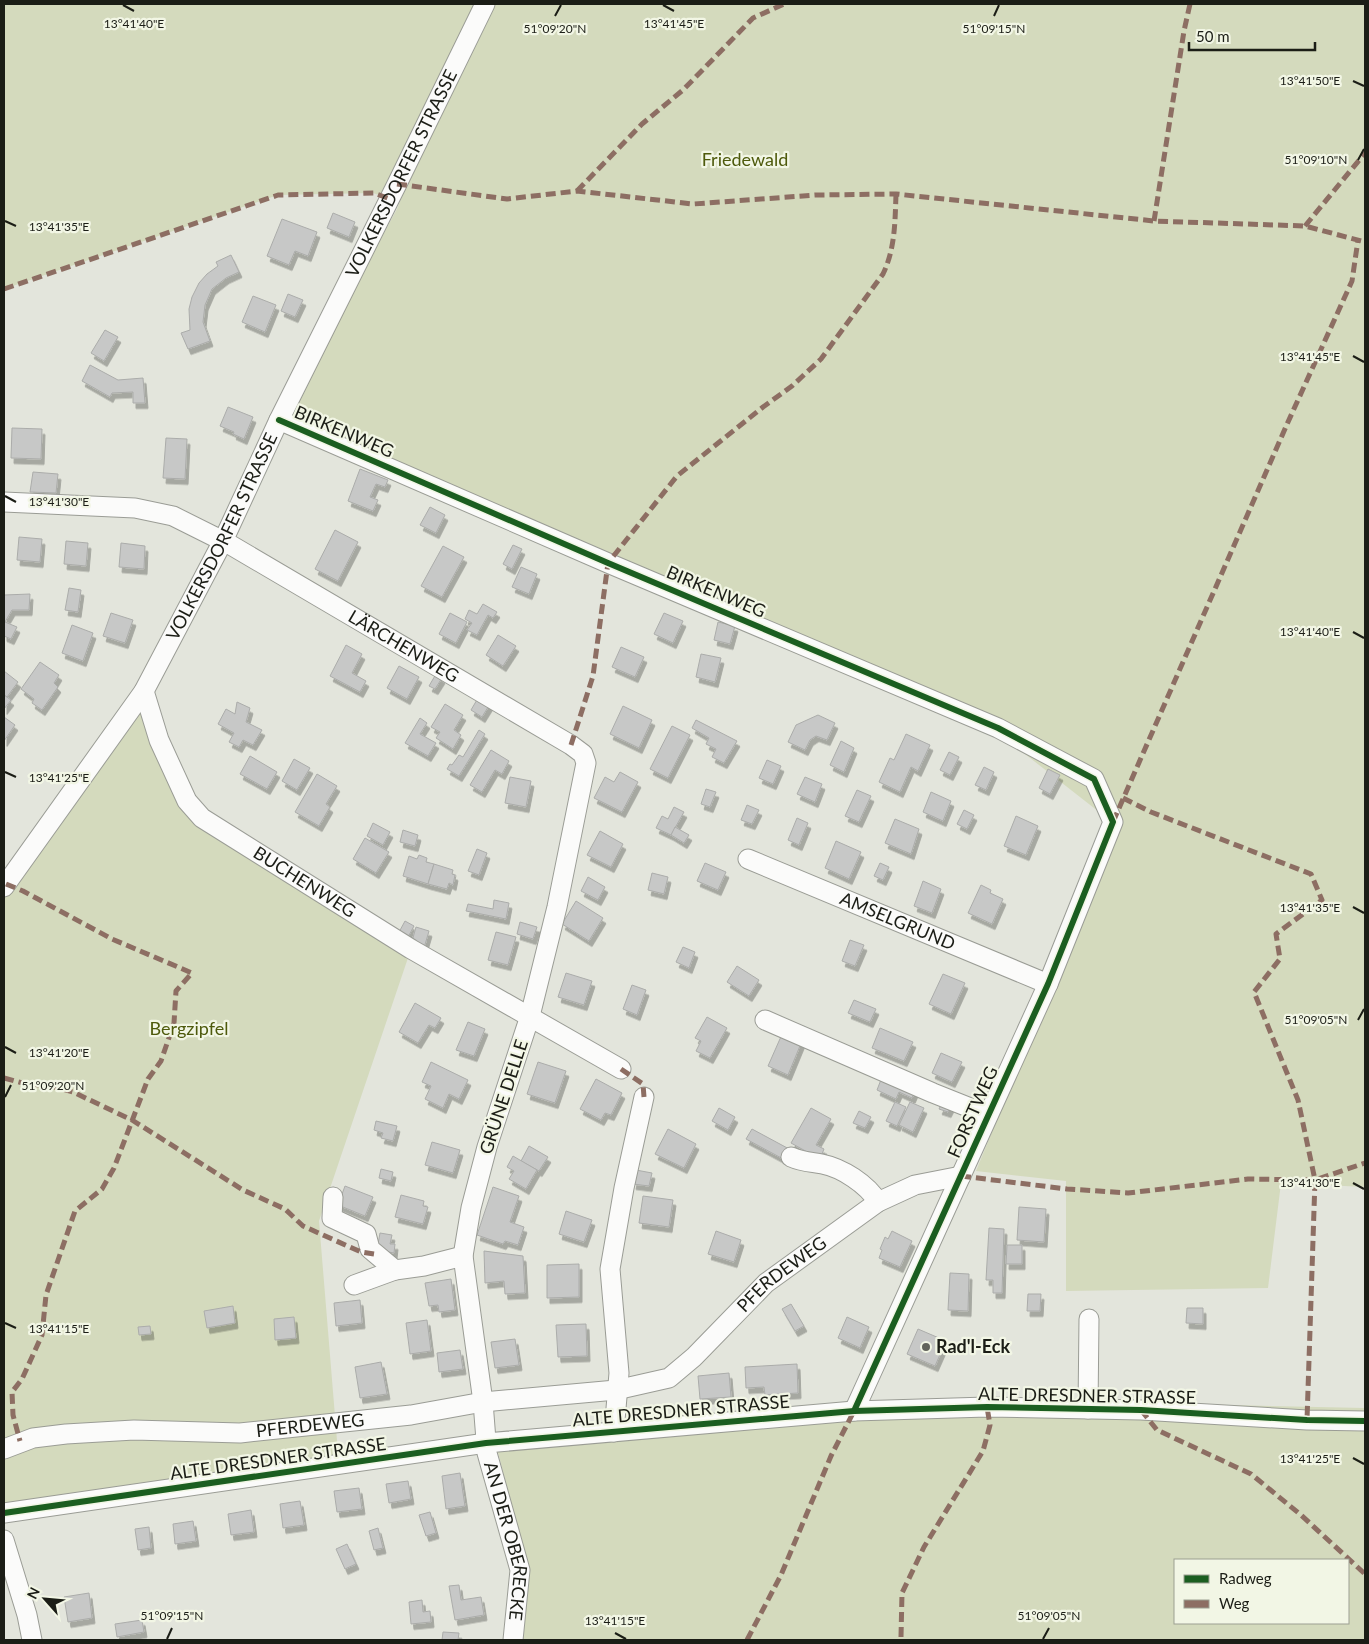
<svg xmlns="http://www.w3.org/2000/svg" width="1369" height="1644" viewBox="0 0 1369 1644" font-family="Lato,sans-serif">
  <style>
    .green { fill: #d4dabd; fill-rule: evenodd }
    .building { fill: #c7c8c7; stroke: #abacaa; filter: url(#shadow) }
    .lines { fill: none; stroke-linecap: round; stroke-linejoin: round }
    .minor-casing { stroke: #9a9c95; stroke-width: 21 }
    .minor { stroke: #fbfbfa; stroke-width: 19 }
    .quiet { stroke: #8d6e63; stroke-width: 5; stroke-dasharray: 10 5; stroke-linecap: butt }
    .cycleway-casing { stroke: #f2f6e5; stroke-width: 9 }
    .cycleway { stroke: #1b5e20; stroke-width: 6 }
    .ticks { fill: none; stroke: #1b1d16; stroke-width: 2 }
    .poi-dot { fill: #61635b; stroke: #f2f6e5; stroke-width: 2 }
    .labels { text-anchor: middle; stroke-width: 4.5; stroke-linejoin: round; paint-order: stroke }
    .park-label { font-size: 18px; fill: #4e5a0c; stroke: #f2f6e5 }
    .street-label { font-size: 18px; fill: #1b1d16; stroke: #f2f6e5 }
    .poi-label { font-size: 18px; font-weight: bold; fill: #1b1d16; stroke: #f2f6e5; text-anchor: start }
    .ticks-label { font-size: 12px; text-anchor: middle; fill: #1b1d16; stroke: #f2f6e5; stroke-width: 4.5; stroke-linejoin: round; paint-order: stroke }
  </style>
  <defs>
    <filter id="shadow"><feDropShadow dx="3" dy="5.5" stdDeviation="0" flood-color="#0004"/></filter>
  </defs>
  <rect width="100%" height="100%" fill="#e3e5dc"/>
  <g class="green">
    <path d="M4 4H1365V1187L1281 1183 1268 1288 1066 1291V1181L976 1171 1117 826 970 711 287 421 359 279 397 209 406 186 390 199 373 193 278 195 4 289Z"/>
    <path d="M144 691 187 801 411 949 319 1221 339 1465 4 1513V887Z"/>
    <path d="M1141 1403 1365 1408V1640H518L528 1569 494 1437ZM1175 1560H1348V1623H1175Z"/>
  </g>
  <g class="building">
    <path d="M333 213 355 222 349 237 327 228Z"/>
    <path d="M282 219 317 232 308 256 295 251 289 265 267 256Z"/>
    <path d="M231 255 239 272 226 278 212 289 205 305 203 322 210 341 188 349 181 333 190 330 189 309 192 297 199 283 207 274 218 266 216 262Z"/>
    <path d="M288 294 303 300 295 317 281 311Z"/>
    <path d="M253 296 276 305 265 332 242 322Z"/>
    <path d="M105 330 118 337 104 361 91 353Z"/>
    <path d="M90 365 118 380 143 378 145 403H133V392L112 393 110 397 82 381Z"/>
    <path d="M228 407 253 417 244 439 233 434 234 432 220 426Z"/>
    <path d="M12 428 42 429 41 459 11 458Z"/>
    <path d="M166 438 187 439 185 479 163 478Z"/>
    <path d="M360 469 388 480 385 487 376 484 370 497 378 500 373 511 348 501Z"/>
    <path d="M33 472 58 474 56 493 30 492Z"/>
    <path d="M430 507 445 515 436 533 420 525Z"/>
    <path d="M335 530 358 542 338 581 315 569Z"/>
    <path d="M19 537 42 539 40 562 17 560Z"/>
    <path d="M66 541 88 543 86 566 64 564Z"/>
    <path d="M121 543 145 546 144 569 119 567Z"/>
    <path d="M513 545 522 549 512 569 503 564Z"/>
    <path d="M443 546 464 557 442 597 421 586Z"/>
    <path d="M521 567 537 574 529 594 512 587Z"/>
    <path d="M69 588 81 590 78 612 65 610Z"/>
    <path d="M30 594 29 610H12L5 622 17 627 11 639 4 636V595Z"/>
    <path d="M483 604 497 612 493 618 488 615 477 635 467 630 472 623 465 619 469 610 477 614Z"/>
    <path d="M111 613 133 620 125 643 103 636Z"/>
    <path d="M450 613 467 622 456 643 439 634Z"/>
    <path d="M664 613 683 621 673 643 654 634Z"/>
    <path d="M718 622 735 626 730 644 714 640Z"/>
    <path d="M72 625 93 633 83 661 62 653Z"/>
    <path d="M498 635 516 646 503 666 486 655Z"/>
    <path d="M346 645 362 654 352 673 366 681 360 692 330 676Z"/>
    <path d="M621 647 644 657 635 677 612 667Z"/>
    <path d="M701 654 721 658 715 682 696 677Z"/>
    <path d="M40 662 59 675 54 683 58 687 42 710 32 703 34 699 21 689Z"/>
    <path d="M399 666 419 677 407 699 387 688Z"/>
    <path d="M4 671 18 682 7 697 4 695Z"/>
    <path d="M436 674 442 678 435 689 429 686Z"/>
    <path d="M4 695 11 700 4 709Z"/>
    <path d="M478 698 490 704 482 717 471 710Z"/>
    <path d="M237 702 250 708 246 722 262 730 253 745 243 740 239 747 229 742 234 733 218 724 226 709 235 714Z"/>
    <path d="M445 704 463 715 454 730 461 735 453 749 436 738 440 732 431 727Z"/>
    <path d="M623 706 652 720 639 748 610 734Z"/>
    <path d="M818 715 835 723 827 740 816 736 810 740 805 750 788 742 796 725Z"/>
    <path d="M4 717 15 725 4 741Z"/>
    <path d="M420 718 427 723 420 734 436 743 428 756 405 743Z"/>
    <path d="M696 720 737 741 724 763 712 757 716 749 706 744 709 738 692 728Z"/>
    <path d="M672 726 690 735 668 778 650 769Z"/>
    <path d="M479 730 485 734 459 776 447 769 450 764 452 765 459 755 463 757Z"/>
    <path d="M906 734 930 745 918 771 911 767 900 792 879 782 890 758 894 760Z"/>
    <path d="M841 741 854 748 844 772 830 765Z"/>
    <path d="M491 750 509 761 502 774 495 770 482 792 470 785Z"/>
    <path d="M949 752 959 757 950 775 940 770Z"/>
    <path d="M250 756 277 772 267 789 240 774Z"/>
    <path d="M294 759 310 768 297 790 282 781Z"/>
    <path d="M767 760 781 766 773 784 759 778Z"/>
    <path d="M984 767 994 772 986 790 975 785Z"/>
    <path d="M1048 769 1060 775 1050 794 1039 788Z"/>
    <path d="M620 772 638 782 622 812 594 798 605 777 614 782Z"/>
    <path d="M317 774 337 786 326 804 330 807 319 826 295 812Z"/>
    <path d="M510 777 531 781 526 807 505 803Z"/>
    <path d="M805 777 822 784 815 802 797 794Z"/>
    <path d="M706 789 716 792 710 807 701 804Z"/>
    <path d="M857 790 871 796 859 822 845 816Z"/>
    <path d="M931 792 951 801 943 821 923 812Z"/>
    <path d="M747 805 759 810 752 824 741 820Z"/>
    <path d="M674 807 684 812 671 835 656 828 662 816 668 819Z"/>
    <path d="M964 810 974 815 967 829 957 824Z"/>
    <path d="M1016 816 1038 826 1026 855 1004 846Z"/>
    <path d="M797 818 808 823 799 845 788 840Z"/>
    <path d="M895 819 919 829 911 854 885 843Z"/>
    <path d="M373 823 390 832 383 845 367 836Z"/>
    <path d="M675 827 689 835 684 843 671 835Z"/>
    <path d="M403 830 418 835 415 846 400 842Z"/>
    <path d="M600 831 623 844 611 867 587 855Z"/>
    <path d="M365 838 389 852 376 873 353 859Z"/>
    <path d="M836 841 861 852 849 879 825 868Z"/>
    <path d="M477 849 487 853 479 875 468 871Z"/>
    <path d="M419 855 427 858 426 862 434 864 428 884 403 876 409 856 417 859Z"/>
    <path d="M705 863 726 872 718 890 697 881Z"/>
    <path d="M880 863 889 867 883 880 874 876Z"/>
    <path d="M434 864 453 870 452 874 455 875 453 885 449 883 447 889 428 884Z"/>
    <path d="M652 873 668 877 664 894 648 890Z"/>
    <path d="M588 877 605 887 598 900 581 891Z"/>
    <path d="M923 881 941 889 932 913 914 906Z"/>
    <path d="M981 885 991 890 990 893 1003 899 992 924 968 913Z"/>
    <path d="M494 900 509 903 506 919 466 911 468 904 493 909Z"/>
    <path d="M576 901 603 918 589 941 562 924Z"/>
    <path d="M405 921 414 926 407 939 398 934Z"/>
    <path d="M520 922 537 927 533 939 517 934Z"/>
    <path d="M416 927 429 931 424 948 411 945Z"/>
    <path d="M496 932 516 937 508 965 488 960Z"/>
    <path d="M850 940 864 945 855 966 842 961Z"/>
    <path d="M683 947 695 952 689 968 676 962Z"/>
    <path d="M737 966 759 980 749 996 727 982Z"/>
    <path d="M566 973 592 981 584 1005 558 997Z"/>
    <path d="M943 974 965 983 951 1014 929 1004Z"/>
    <path d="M632 985 646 990 637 1015 623 1009Z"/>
    <path d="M854 1000 876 1009 870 1022 848 1013Z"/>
    <path d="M415 1003 441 1018 435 1028 429 1025 418 1043 399 1032Z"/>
    <path d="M707 1017 727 1028 710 1058 696 1051 701 1041 695 1038Z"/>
    <path d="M468 1022 485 1029 474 1056 456 1050Z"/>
    <path d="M880 1028 913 1042 904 1061 872 1048Z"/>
    <path d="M783 1032 802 1041 788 1075 768 1066Z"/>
    <path d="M941 1053 962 1062 952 1082 932 1073Z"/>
    <path d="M431 1062 468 1080 459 1099 449 1094 443 1108 425 1099 431 1086 422 1082Z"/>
    <path d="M538 1062 566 1071 555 1103 527 1094Z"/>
    <path d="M882 1077 915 1091 912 1098 899 1092 896 1099 877 1090Z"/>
    <path d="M596 1079 622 1093 611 1115 605 1113 601 1120 580 1109Z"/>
    <path d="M895 1102 906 1107 897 1126 886 1121Z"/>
    <path d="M910 1102 924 1108 913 1132 899 1125Z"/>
    <path d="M942 1103 951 1106 948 1112 939 1109Z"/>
    <path d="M719 1108 735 1117 728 1130 712 1121Z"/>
    <path d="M811 1108 831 1119 816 1145 824 1149 820 1159 791 1143Z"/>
    <path d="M859 1111 871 1117 865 1128 853 1123Z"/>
    <path d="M376 1121 397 1126 393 1141 381 1138 383 1133 374 1130Z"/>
    <path d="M668 1129 696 1144 684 1168 655 1154Z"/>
    <path d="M752 1129 791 1150 785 1160 746 1139Z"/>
    <path d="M432 1142 460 1150 453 1173 425 1165Z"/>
    <path d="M529 1146 548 1157 539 1171 521 1161Z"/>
    <path d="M513 1156 537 1170 526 1189 509 1179 514 1171 507 1167Z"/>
    <path d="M381 1169 393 1172 391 1181 379 1178Z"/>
    <path d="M636 1170 652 1173 649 1186 633 1184Z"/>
    <path d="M345 1186 373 1197 365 1216 338 1205Z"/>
    <path d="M493 1187 519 1196 510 1222 524 1227 518 1245 505 1241 503 1244 477 1235Z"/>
    <path d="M401 1195 424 1201 423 1206 428 1207 423 1224 395 1217Z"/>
    <path d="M643 1196 673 1200 669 1227 639 1223Z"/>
    <path d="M1019 1207 1046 1209 1044 1242 1017 1240Z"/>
    <path d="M566 1211 592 1220 584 1242 559 1234Z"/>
    <path d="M989 1228 1004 1229 1002 1293H993V1280H986Z"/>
    <path d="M716 1231 741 1240 734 1262 708 1254Z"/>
    <path d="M892 1231 912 1241 900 1267 879 1258 882 1250 880 1249 885 1237 888 1239Z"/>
    <path d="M380 1233 392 1235 390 1244H395L394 1253 377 1250Z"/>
    <path d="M1007 1245H1022V1264H1006Z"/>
    <path d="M484 1251 523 1256 525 1293 505 1294 504 1281 485 1283Z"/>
    <path d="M579 1264V1297L547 1298V1265Z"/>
    <path d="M950 1273 969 1274 968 1311 948 1310Z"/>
    <path d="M451 1279 455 1310 439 1312 438 1305 429 1306 425 1283Z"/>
    <path d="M1028 1294H1041L1040 1311H1027Z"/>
    <path d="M360 1300 362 1323 336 1326 334 1303Z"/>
    <path d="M791 1304 804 1326 795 1331 782 1309Z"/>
    <path d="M233 1306 235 1323 207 1328 204 1311Z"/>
    <path d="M1187 1308H1203V1324L1186 1323Z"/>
    <path d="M294 1317 296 1338 275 1340 274 1319Z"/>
    <path d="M847 1317 869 1327 860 1348 838 1338Z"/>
    <path d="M427 1320 431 1351 410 1354 406 1323Z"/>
    <path d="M586 1324 587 1356 558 1357 556 1325Z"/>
    <path d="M150 1326 151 1334 139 1335 138 1327Z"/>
    <path d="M918 1329 946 1341 935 1366 907 1354Z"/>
    <path d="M515 1339 519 1365 495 1368 491 1342Z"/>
    <path d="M460 1350 463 1369 439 1372 437 1353Z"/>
    <path d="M381 1362 387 1394 360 1398 355 1367Z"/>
    <path d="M797 1364 798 1393 765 1395 764 1387 746 1388 745 1367Z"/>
    <path d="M729 1373 731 1397 700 1399 698 1376Z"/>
    <path d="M460 1473 465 1506 446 1509 442 1476Z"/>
    <path d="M408 1481 411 1499 389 1503 386 1484Z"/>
    <path d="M359 1488 362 1509 337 1512 334 1491Z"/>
    <path d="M300 1501 304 1525 283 1528 280 1504Z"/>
    <path d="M251 1510 254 1532 231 1535 228 1514Z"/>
    <path d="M430 1512 436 1533 426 1536 419 1515Z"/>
    <path d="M193 1521 196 1541 175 1544 173 1524Z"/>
    <path d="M149 1527 151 1548 138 1550 135 1529Z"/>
    <path d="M378 1528 383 1548 374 1550 369 1531Z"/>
    <path d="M347 1544 356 1564 345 1569 336 1549Z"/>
    <path d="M459 1585 461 1600 481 1597 484 1615 455 1620 449 1586Z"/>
    <path d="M89 1593 92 1618 68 1622 64 1597Z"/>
    <path d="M422 1600 423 1612 430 1611 431 1622 411 1624 409 1602Z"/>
    <path d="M142 1620 144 1632 117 1637 115 1624Z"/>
    <path d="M443 1632 459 1633 458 1640H442Z"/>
  </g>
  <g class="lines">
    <defs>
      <g id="minor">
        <path d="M279 420 608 563 998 728 1094 779 1113 822 1048 984 854 1411"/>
        <path id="s1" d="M4 502 135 508 173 516 229 544 571 745 583 754 586 763 557 907 530 1016 487 1147 471 1208 463 1256 483 1402 487 1453 520 1570 513 1640"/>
        <path id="s2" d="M144 691 159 740 187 801 202 818 411 949 621 1069"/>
        <path id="s3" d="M748 859 1048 984"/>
        <path id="s4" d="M4 887 144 691 223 541 279 420 397 184 485 4"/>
        <path d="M765 1020 933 1093 988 1115"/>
        <path d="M791 1157C802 1162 811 1162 822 1164 842 1168 867 1184 878 1202"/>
        <path d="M333 1197 332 1218 366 1234 370 1249 395 1270 424 1266 463 1256"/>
        <path d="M354 1285 395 1270"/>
        <path d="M1088 1409 1089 1319"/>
        <path d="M614 1432 619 1373 610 1269 624 1188 644 1097"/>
        <path id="s5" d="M4 1449 33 1438 66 1434 134 1430 240 1433 411 1415 483 1402 616 1390 669 1378 694 1357 766 1283 878 1202 915 1185 961 1176"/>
        <path d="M4 1513 486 1443 854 1411 987 1407 1141 1410 1307 1420 1365 1421"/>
        <path d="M4 1540 27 1615 32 1640"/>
      </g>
    </defs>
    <use href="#minor" class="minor-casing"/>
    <use href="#minor" class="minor"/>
    <g class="quiet">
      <path d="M397 184 507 199 577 191 693 204 816 195 896 194 1154 221 1305 226 1365 242"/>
      <path d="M577 191 642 124 683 90 753 18 784 4"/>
      <path d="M1154 221 1184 31 1190 4"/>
      <path d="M1305 226 1365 153"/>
      <path d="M4 289 278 195 374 193 390 199"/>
      <path d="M571 745 593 676 608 563 677 476 763 407 792 386 821 359 883 274C895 249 895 223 896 194"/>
      <path d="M1123 798 1151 812 1311 874 1322 900 1276 934 1280 959 1254 992 1298 1100 1315 1180 1307 1420"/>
      <path d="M1113 822 1288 422 1352 281 1358 240"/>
      <path d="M6 884 23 891 112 939 192 973 176 991 174 1023 161 1061 148 1079 114 1168 102 1189 75 1211 46 1295 42 1335 22 1379 12 1392 13 1415 20 1441"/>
      <path d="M621 1069 643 1084 644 1097"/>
      <path d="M4 1078 26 1084 51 1086 73 1092 132 1120 243 1190 285 1209 303 1226 361 1252 374 1254"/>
      <path d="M961 1176 1067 1189 1128 1193 1248 1179 1315 1180 1365 1163"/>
      <path d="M1141 1410 1157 1430 1251 1474 1301 1515 1365 1574"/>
      <path d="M901 1637 902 1593 924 1547 983 1451 990 1425 987 1407"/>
      <path d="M747 1640 781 1575 831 1456 854 1411"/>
    </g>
    <defs>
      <g id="cycleway">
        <path d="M279 420 608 563 998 728 1094 779 1113 822 1048 984 854 1411"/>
        <path d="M4 1513 486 1443 854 1411 987 1407 1141 1410 1307 1420 1365 1421"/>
      </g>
    </defs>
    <use href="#cycleway" class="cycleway-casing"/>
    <use href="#cycleway" class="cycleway"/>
  </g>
  <path class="ticks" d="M123 5 134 11M663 5 674 11M555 16 561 5M994 16 999 5M1353 81 1364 86M1358 160 1364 149M5 221 16 226M1353 356 1364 362M5 496 16 502M1353 632 1364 638M5 772 16 777M1353 907 1364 913M1358 1020 1364 1009M5 1047 16 1053M5 1097 11 1085M1353 1183 1364 1189M5 1323 16 1328M1353 1458 1364 1464M615 1633 626 1639M167 1639 172 1628M1043 1639 1049 1628"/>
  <circle class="poi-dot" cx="926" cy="1347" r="5"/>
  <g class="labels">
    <g class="park-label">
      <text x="745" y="166">Friedewald</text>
      <text x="189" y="1035">Bergzipfel</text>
    </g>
    <g class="street-label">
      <text dy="6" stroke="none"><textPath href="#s4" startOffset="819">VOLKERSDORFER STRASSE</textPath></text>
      <text transform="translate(344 432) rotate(23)" y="6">BIRKENWEG</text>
      <text dy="6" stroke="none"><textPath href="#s4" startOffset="414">VOLKERSDORFER STRASSE</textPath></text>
      <text transform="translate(716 592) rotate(23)" y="6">BIRKENWEG</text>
      <text dy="6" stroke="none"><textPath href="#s1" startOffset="435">LÄRCHENWEG</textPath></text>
      <text dy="6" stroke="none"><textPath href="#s2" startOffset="262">BUCHENWEG</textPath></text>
      <text dy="6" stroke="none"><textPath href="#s3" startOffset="162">AMSELGRUND</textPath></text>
      <text transform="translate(504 1097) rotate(-72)" y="6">GRÜNE DELLE</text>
      <text transform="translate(973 1112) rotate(-66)" y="6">FORSTWEG</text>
      <text dy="6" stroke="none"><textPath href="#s5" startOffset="825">PFERDEWEG</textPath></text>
      <text transform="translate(1087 1396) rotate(1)" y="6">ALTE DRESDNER STRASSE</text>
      <text transform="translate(681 1411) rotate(-5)" y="6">ALTE DRESDNER STRASSE</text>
      <text dy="6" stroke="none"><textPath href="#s5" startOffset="309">PFERDEWEG</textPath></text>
      <text transform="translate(278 1459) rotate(-8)" y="6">ALTE DRESDNER STRASSE</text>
      <text dy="6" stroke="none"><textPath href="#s1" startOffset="1452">AN DER OBERECKE</textPath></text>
    </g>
    <g class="poi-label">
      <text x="936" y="1353">Rad'l-Eck</text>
    </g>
  </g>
  <g class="ticks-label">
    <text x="134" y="28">13°41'40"E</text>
    <text x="674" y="28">13°41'45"E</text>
    <text x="555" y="33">51°09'20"N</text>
    <text x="994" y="33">51°09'15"N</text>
    <text x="1310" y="85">13°41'50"E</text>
    <text x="1316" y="164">51°09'10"N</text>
    <text x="59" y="231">13°41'35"E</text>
    <text x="1310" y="361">13°41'45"E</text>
    <text x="59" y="506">13°41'30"E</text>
    <text x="1310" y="636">13°41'40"E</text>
    <text x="59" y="782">13°41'25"E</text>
    <text x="1310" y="912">13°41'35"E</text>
    <text x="1316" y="1024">51°09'05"N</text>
    <text x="59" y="1057">13°41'20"E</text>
    <text x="53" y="1090">51°09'20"N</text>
    <text x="1310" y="1187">13°41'30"E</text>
    <text x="59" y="1333">13°41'15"E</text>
    <text x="1310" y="1463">13°41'25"E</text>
    <text x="172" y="1620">51°09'15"N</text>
    <text x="1049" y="1620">51°09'05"N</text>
    <text x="615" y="1625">13°41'15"E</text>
  </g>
  <rect width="1369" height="1644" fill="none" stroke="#1b1d16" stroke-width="10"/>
  <rect x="1174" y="1559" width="175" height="65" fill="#f2f6e5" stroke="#9c9f92"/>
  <rect x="1184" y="1575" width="25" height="8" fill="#1b5e20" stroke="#9c9f92"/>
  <text x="1219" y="1584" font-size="15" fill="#1b1d16">Radweg</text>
  <rect x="1184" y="1600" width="25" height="8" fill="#8d6e63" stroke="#9c9f92"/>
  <text x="1219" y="1609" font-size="15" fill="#1b1d16">Weg</text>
  <g transform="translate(45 1599) rotate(297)" stroke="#f2f6e5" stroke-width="4" paint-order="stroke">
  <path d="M0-4L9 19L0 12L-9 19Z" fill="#1b1d16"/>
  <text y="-8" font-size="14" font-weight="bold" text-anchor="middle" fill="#1b1d16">N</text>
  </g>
  <path d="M1189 42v8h126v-8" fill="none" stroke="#1b1d16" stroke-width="2.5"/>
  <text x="1196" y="42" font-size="15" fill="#1b1d16" stroke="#f2f6e5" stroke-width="4" paint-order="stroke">50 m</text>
</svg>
